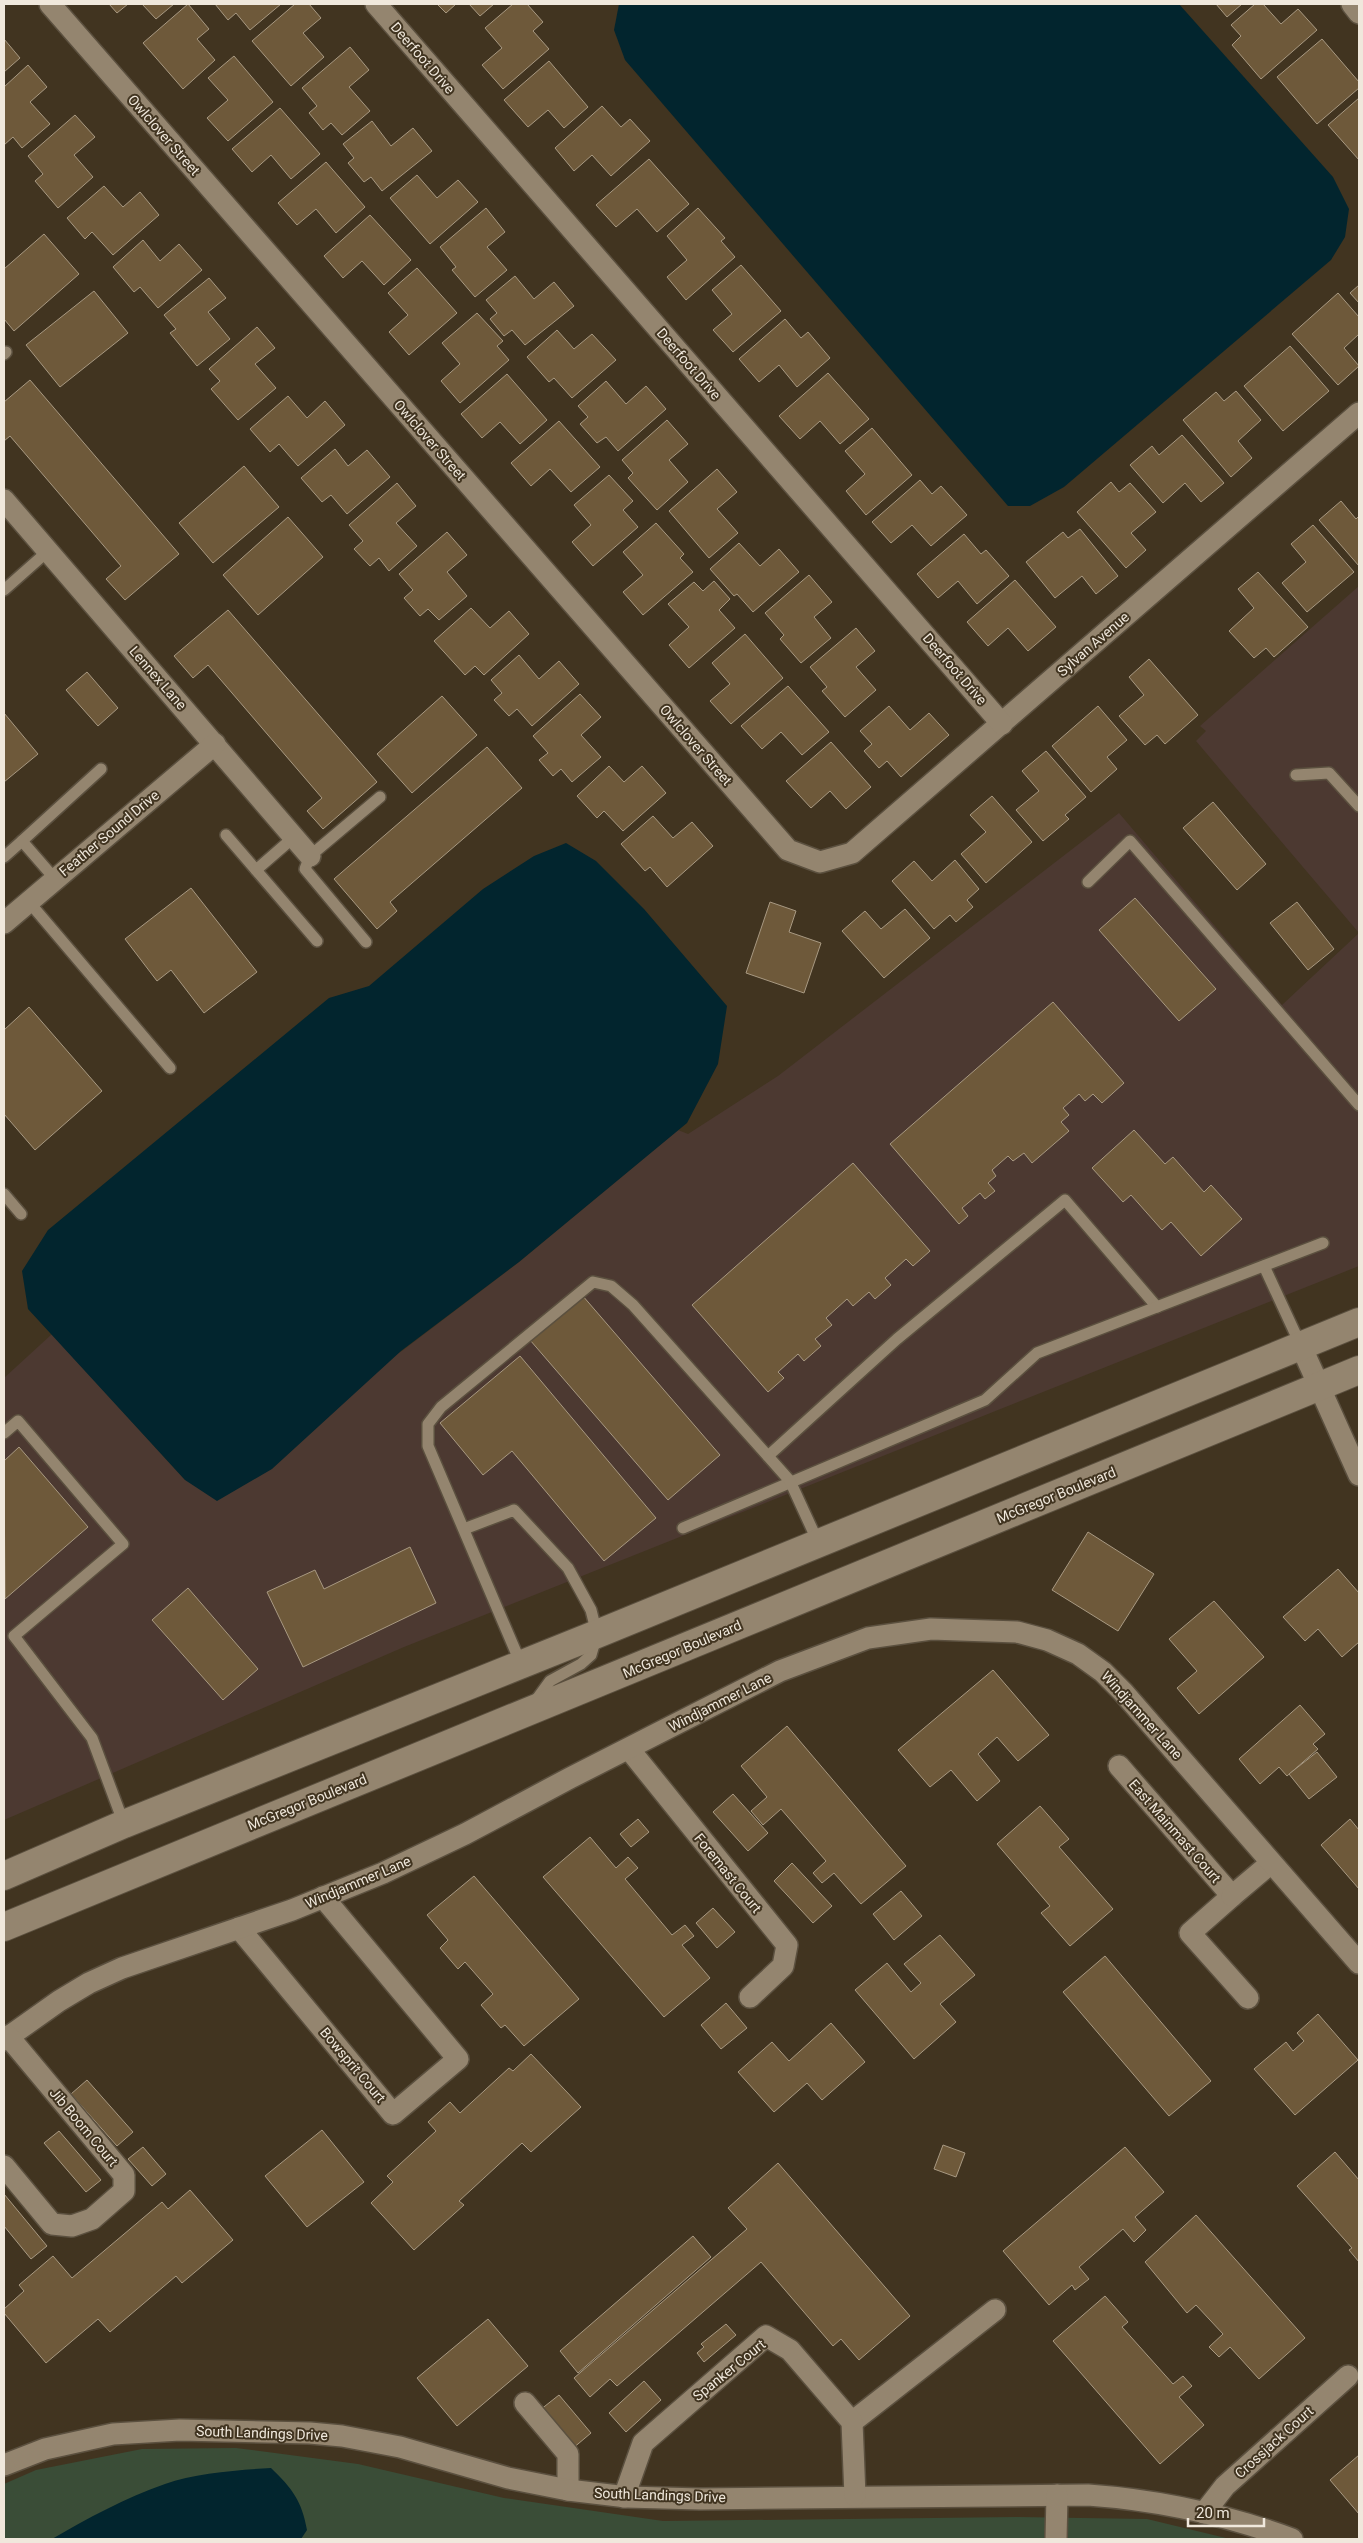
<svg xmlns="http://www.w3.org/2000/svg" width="1363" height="2543" viewBox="0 0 1363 2543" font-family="Roboto,sans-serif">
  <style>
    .commercial { fill: #4c3931 }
    .green { fill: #3a4d37 }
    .water { fill: #02252e }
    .building { fill: #6e593a; stroke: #a89982 }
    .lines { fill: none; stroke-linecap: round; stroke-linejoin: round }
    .lane-casing { stroke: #5b503f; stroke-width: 14 }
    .street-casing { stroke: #5b503f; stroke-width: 24 }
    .secondary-casing { stroke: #5b503f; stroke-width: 30 }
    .lane { stroke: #94856f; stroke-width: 11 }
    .street { stroke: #94856f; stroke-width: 21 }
    .secondary { stroke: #94856f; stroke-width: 28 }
    .labels { text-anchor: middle; stroke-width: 4; stroke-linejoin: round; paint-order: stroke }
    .street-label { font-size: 14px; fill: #f0e8dc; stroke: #413420 }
  </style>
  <rect width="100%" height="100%" fill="#413420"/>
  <g class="commercial">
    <path d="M1359 586V933L1196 741 1206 731 1200 726Z"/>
    <path d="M1119 813 1282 1005 1359 933V1266L404 1647 4 1820V1378L52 1334 185 1480 402 1351 519 1262 678 1130 688 1134 778 1076Z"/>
  </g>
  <path class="green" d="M236 2448 358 2464 504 2498 663 2521 1017 2517 1147 2519 1230 2539H4V2484L36 2470 142 2449Z"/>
  <g class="water">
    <path d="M619 4H1179L1333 177 1349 209 1345 237 1331 260 1064 487 1030 506H1008L625 60 614 30Z"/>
    <path d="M566 843 596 861 644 909 727 1006 718 1064 687 1123 519 1262 401 1351 272 1469 217 1501 185 1480 28 1309 22 1271 48 1230 329 998 369 986 483 889 534 856Z"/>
    <path d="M271 2468C292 2488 302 2501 307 2530L301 2539H52C88 2518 125 2498 165 2484 195 2473 239 2470 271 2468Z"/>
  </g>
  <g class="building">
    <path d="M109 4H128L117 13Z"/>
    <path d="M142 4H174L156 19Z"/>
    <path d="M188 4 209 29 197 39 215 60 183 89 143 43Z"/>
    <path d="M215 4H281L250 30 236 13 228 20Z"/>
    <path d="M295 4H309L321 18 303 33 324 57 291 86 252 41Z"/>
    <path d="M437 4H456L446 13Z"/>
    <path d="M469 4H494L480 16Z"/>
    <path d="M513 4H527L543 22 533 31 549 49 503 89 482 65 502 48 485 28Z"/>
    <path d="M1216 4H1242L1227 17Z"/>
    <path d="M1255 4H1263L1281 24 1298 9 1317 30 1261 79 1232 45 1241 36 1231 25Z"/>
    <path d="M4 39 20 58 4 72Z"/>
    <path d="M1322 39 1359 82V88L1317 124 1277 77Z"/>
    <path d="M350 47 369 70 349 87 370 111 342 135 331 123 323 130 309 113 317 106 302 88Z"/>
    <path d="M234 56 273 102 228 141 207 118 228 100 208 78Z"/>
    <path d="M549 61 588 107 564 128 548 110 528 127 504 100Z"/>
    <path d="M28 65 47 87 30 102 50 124 22 148 13 137 4 145V87Z"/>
    <path d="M1359 98V160L1328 125Z"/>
    <path d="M602 106 621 127 630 119 650 141 611 176 592 155 574 171 555 148Z"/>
    <path d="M280 108 320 154 291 179 271 155 252 172 232 149Z"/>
    <path d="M75 115 95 137 74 155 93 177 58 208 35 181 43 174 28 156Z"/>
    <path d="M372 121 391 146 413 128 432 151 382 191 371 177 364 182 348 163 354 158 343 144Z"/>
    <path d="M649 159 689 204 657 232 637 209 616 227 596 205Z"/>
    <path d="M326 162 365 207 336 233 316 209 297 225 278 203Z"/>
    <path d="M417 175 437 198 458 180 478 202 430 244 390 198Z"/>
    <path d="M104 186 123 207 140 192 159 215 113 255 92 232 85 239 67 218Z"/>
    <path d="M486 208 505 232 487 247 507 270 475 297 452 270 456 267 440 247Z"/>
    <path d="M698 208 725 238 721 241 735 257 686 300 667 277 687 260 667 236Z"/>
    <path d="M370 215 411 260 384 285 362 261 343 278 324 256Z"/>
    <path d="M44 234 79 274 14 331 4 319V269Z"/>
    <path d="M143 240 160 261 179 244 202 270 158 308 140 287 134 292 113 267Z"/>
    <path d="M741 265 781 311 733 352 713 330 732 314 712 290Z"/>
    <path d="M417 268 457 313 409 355 389 332 408 315 388 293Z"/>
    <path d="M515 276 534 299 554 282 574 306 525 345 512 330 504 336 490 319 497 313 486 300Z"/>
    <path d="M209 278 226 298 208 312 230 339 197 366 170 333 176 329 164 315Z"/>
    <path d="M1359 285V303L1350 293Z"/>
    <path d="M94 291 128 333 60 387 26 345Z"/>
    <path d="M1338 293 1359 317V334L1344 348 1359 366 1338 385 1292 334Z"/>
    <path d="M477 313 503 341 497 346 509 360 460 403 441 381 460 364 442 343Z"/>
    <path d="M785 319 801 338 808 332 830 358 797 387 779 365 759 382 739 359Z"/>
    <path d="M257 327 275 348 255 364 276 388 238 420 211 389 220 381 209 369Z"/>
    <path d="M557 330 574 349 592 334 616 360 572 398 554 378 549 382 527 357Z"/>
    <path d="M1290 346 1329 391 1283 431 1244 386Z"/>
    <path d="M828 373 869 419 840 444 820 421 800 439 779 416Z"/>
    <path d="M507 374 547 420 520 444 500 422 482 438 461 414Z"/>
    <path d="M30 380 179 554 125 600 106 579 121 566 10 436 4 441V402Z"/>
    <path d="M606 381 626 404 646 386 666 409 618 451 606 437 597 443 580 424 588 417 578 406Z"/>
    <path d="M1236 391 1261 420 1238 441 1252 458 1231 477 1183 420 1216 392 1224 401Z"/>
    <path d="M288 396 307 418 325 401 345 425 298 466 279 444 270 452 250 429Z"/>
    <path d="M667 420 688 444 669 460 688 482 657 510 628 478 633 473 622 460Z"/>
    <path d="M559 421 600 467 571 492 550 469 531 486 511 463Z"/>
    <path d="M872 428 912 475 866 515 846 491 865 474 845 451Z"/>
    <path d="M1182 435 1224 483 1201 502 1185 483 1163 503 1130 465 1152 446 1159 455Z"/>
    <path d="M335 449 348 466 367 450 390 477 347 514 331 495 322 502 301 478Z"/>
    <path d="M244 466 279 507 213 563 179 523Z"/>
    <path d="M717 469 737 492 717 509 738 533 709 558 669 511Z"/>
    <path d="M609 475 633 501 623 510 638 527 593 566 572 542 591 525 574 505Z"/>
    <path d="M920 480 932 494 941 486 967 515 931 546 912 525 891 543 872 522Z"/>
    <path d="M1111 482 1119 492 1130 483 1156 512 1131 533 1146 550 1126 568 1077 512Z"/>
    <path d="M397 483 416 506 396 523 417 546 389 571 379 558 370 566 354 549 363 541 349 525Z"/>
    <path d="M1341 501 1356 519 1359 516V566L1319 520Z"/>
    <path d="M288 517 323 557 258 615 223 575Z"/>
    <path d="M656 523 684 554 680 558 693 572 643 615 623 592 643 575 623 552Z"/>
    <path d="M1313 525 1354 572 1307 612 1282 583 1306 562 1291 544Z"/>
    <path d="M1080 529 1118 576 1096 594 1082 576 1055 598 1026 562 1063 532 1068 538Z"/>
    <path d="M447 532 467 555 447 572 467 596 439 620 428 609 420 616 404 598 413 590 399 574Z"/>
    <path d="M964 534 981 554 986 550 1009 576 977 604 958 581 938 598 917 574Z"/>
    <path d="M739 543 760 566 779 549 799 572 753 612 737 594 734 596 710 569Z"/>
    <path d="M1258 572 1308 627 1274 657 1266 648 1254 658 1229 631 1254 608 1238 589Z"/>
    <path d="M809 575 832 602 814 617 831 638 801 663 780 639 784 635 765 613Z"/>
    <path d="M1015 580 1056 627 1028 651 1008 628 988 646 967 622Z"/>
    <path d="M714 581 730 599 719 610 735 628 689 668 669 645 689 627 668 604 694 582 703 591Z"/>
    <path d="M471 608 490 628 509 611 529 634 484 675 475 666 465 675 434 641Z"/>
    <path d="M228 610 377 782 323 829 307 811 322 798 208 665 193 678 174 656Z"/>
    <path d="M856 628 875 651 856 667 876 690 845 717 822 691 827 687 810 667Z"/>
    <path d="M745 634 783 678 731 724 710 701 730 684 712 663Z"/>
    <path d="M519 655 539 679 559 661 579 684 532 726 517 709 509 716 494 700 502 693 491 680Z"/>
    <path d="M1149 659 1198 715 1165 744 1157 735 1145 745 1119 716 1144 695 1129 677Z"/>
    <path d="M87 672 118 708 98 726 66 690Z"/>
    <path d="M788 686 829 732 802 755 781 732 762 749 741 726Z"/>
    <path d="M580 694 601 717 581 735 601 757 572 782 561 769 553 776 539 760 548 753 533 736Z"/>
    <path d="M442 696 477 735 412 793 377 754Z"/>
    <path d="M889 706 910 730 929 713 949 735 901 777 887 761 879 768 864 751 872 744 860 731Z"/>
    <path d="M1098 706 1127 740 1107 757 1117 769 1091 792 1052 746Z"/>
    <path d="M4 713 38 754 4 782Z"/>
    <path d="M831 742 871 787 846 809 830 791 811 808 786 781Z"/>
    <path d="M487 747 522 788 390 902 397 911 377 929 334 879Z"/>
    <path d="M1046 751 1086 797 1065 815 1069 819 1043 841 1016 810 1039 791 1022 771Z"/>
    <path d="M609 766 624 782 642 766 666 793 623 831 604 811 597 818 577 796Z"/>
    <path d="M992 796 1032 842 986 883 961 854 986 832 970 815Z"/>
    <path d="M1213 802 1266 864 1237 890 1183 828Z"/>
    <path d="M653 816 673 838 692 822 713 846 667 887 650 867 645 871 621 844Z"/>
    <path d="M955 860 979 889 967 900 973 907 956 922 950 915 934 929 892 881 914 861 932 881Z"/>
    <path d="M191 888 257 972 204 1013 171 970 157 981 125 939Z"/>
    <path d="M1135 898 1216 989 1179 1021 1099 930Z"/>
    <path d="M770 902 796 911 789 932 821 943 804 993 746 973Z"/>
    <path d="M1297 902 1334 949 1308 970 1270 923Z"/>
    <path d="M905 909 930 938 884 978 842 931 865 911 881 929Z"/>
    <path d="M1053 1002 1124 1083 1102 1103 1093 1094 1085 1101 1079 1094 1063 1108 1069 1115 1061 1122 1069 1131 1032 1163 1024 1153 1013 1161 1008 1156 992 1170 996 1176 988 1183 995 1191 985 1199 980 1193 962 1208 968 1216 959 1224 890 1144Z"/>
    <path d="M29 1007 102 1091 35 1150 4 1114V1030Z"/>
    <path d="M1134 1130 1165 1164 1173 1157 1204 1192 1211 1185 1242 1219 1201 1256 1171 1222 1162 1230 1131 1195 1123 1202 1092 1168Z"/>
    <path d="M853 1163 930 1251 913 1266 906 1259 885 1278 891 1285 875 1299 869 1292 853 1306 847 1299 826 1318 832 1325 815 1339 821 1346 804 1361 798 1354 778 1372 784 1378 768 1392 692 1305Z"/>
    <path d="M582 1295 720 1455 668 1500 530 1340Z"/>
    <path d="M520 1356 656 1518 604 1561 512 1451 483 1475 440 1423Z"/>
    <path d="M19 1447 88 1527 5 1599 4 1461Z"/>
    <path d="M1088 1532 1154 1574 1118 1631 1052 1590Z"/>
    <path d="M410 1547 436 1603 303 1667 267 1592 315 1570 324 1589Z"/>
    <path d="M1338 1569 1359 1593V1642L1342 1657 1318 1629 1305 1641 1283 1617Z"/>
    <path d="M188 1588 258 1669 223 1700 152 1620Z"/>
    <path d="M1214 1601 1264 1657 1199 1714 1177 1688 1197 1671 1169 1639Z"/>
    <path d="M993 1670 1049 1735 1018 1761 997 1737 978 1754 1000 1781 977 1801 951 1770 930 1787 898 1750Z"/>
    <path d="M1300 1705 1325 1734 1313 1744 1318 1749 1287 1776 1279 1767 1260 1784 1239 1759Z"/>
    <path d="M787 1726 906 1866 861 1904 834 1873 822 1883 813 1873 826 1861 781 1809 763 1825 751 1811 767 1797 741 1766Z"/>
    <path d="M1317 1752 1337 1777 1309 1799 1289 1774Z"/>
    <path d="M733 1794 768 1833 748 1851 713 1812Z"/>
    <path d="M1040 1806 1069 1839 1059 1847 1113 1909 1070 1946 1041 1913 1050 1906 997 1844Z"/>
    <path d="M638 1819 649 1832 631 1847 620 1834Z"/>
    <path d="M1350 1819 1359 1830V1889L1321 1845Z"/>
    <path d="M590 1837 616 1868 628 1857 638 1868 625 1879 672 1935 685 1925 694 1936 682 1945 710 1978 664 2017 543 1877Z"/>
    <path d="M792 1863 832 1906 813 1923 774 1881Z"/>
    <path d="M474 1876 579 1999 524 2046 505 2025 501 2028 481 2005 493 1994 465 1962 458 1969 440 1948 448 1940 427 1915Z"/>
    <path d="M901 1891 922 1916 894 1940 873 1914Z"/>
    <path d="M713 1908 735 1932 717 1948 696 1923Z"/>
    <path d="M940 1935 975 1975 940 2004 956 2022 914 2059 855 1990 887 1963 911 1992 921 1983 904 1964Z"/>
    <path d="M1105 1956 1211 2081 1169 2116 1063 1992Z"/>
    <path d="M726 2003 747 2028 721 2049 701 2025Z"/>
    <path d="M1318 2014 1358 2060 1295 2115 1254 2069 1286 2042 1293 2051 1304 2041 1297 2033Z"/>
    <path d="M831 2023 865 2062 822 2100 807 2083 774 2112 738 2072 772 2042 789 2061Z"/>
    <path d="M531 2054 581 2107 531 2152 522 2143 459 2201 464 2205 414 2250 371 2203 393 2182 387 2176 436 2131 428 2122 450 2102 460 2113 509 2068 513 2071Z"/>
    <path d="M87 2080 133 2132 117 2146 71 2094Z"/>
    <path d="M322 2130 364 2182 307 2227 265 2176Z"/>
    <path d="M59 2131 101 2180 86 2192 44 2143Z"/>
    <path d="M943 2145 965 2153 956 2177 934 2169Z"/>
    <path d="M143 2147 166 2174 152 2186 128 2159Z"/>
    <path d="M1125 2147 1164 2192 1135 2217 1146 2230 1134 2242 1123 2229 1079 2267 1089 2279 1075 2290 1072 2285 1049 2305 1003 2251Z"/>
    <path d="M1335 2152 1359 2180V2262L1349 2250 1352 2248 1297 2186Z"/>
    <path d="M778 2163 910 2316 859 2360 841 2339 833 2346 761 2262 617 2386 610 2379 590 2397 574 2378 747 2229 728 2208Z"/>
    <path d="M190 2190 233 2240 182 2283 176 2276 110 2332 98 2319 46 2363 4 2313V2309L24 2291 19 2285 53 2256 72 2278 162 2202 168 2209Z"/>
    <path d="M4 2194 47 2246 31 2259 4 2226Z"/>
    <path d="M1196 2215 1305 2338 1259 2379 1230 2347 1219 2357 1209 2347 1223 2334 1196 2305 1187 2313 1145 2262Z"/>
    <path d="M693 2236 711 2257 578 2373 560 2351Z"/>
    <path d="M1105 2296 1128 2322 1122 2327 1173 2384 1183 2376 1192 2386 1179 2397 1204 2425 1160 2464 1053 2341Z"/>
    <path d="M488 2319 528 2366 457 2426 417 2378Z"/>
    <path d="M726 2324 736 2335 704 2362 697 2353 704 2347 701 2344Z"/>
    <path d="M644 2381 661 2400 626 2432 609 2413Z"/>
    <path d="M559 2395 591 2433 572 2449 540 2410Z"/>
    <path d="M1359 2455V2514L1330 2480Z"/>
  </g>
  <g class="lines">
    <defs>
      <g id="lane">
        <path d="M4 354 6 352"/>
        <path d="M4 590 48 551"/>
        <path d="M1296 775 1329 773 1359 806"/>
        <path d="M226 835 256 870"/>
        <path d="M294 837 256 870 317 941"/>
        <path d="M22 841 101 769"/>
        <path d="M4 857 22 841 55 879"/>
        <path d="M1088 882 1130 841 1359 1105"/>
        <path d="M29 902 170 1068"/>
        <path d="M366 942 305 869 310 856 380 797"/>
        <path d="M4 1194 21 1214"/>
        <path d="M1264 1266 1301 1346"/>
        <path d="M4 1433 18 1421 123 1544 14 1636 92 1738 124 1824"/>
        <path d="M768 1456 897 1339 1065 1200 1157 1307"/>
        <path d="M683 1528 985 1400 1037 1353 1323 1243"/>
        <path d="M464 1529 514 1510 568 1568 591 1610 597 1634 591 1655 581 1664 550 1681 534 1703"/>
        <path d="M521 1664 428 1446V1424L441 1407 593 1282 611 1286 633 1305 790 1481 818 1542"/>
      </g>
      <g id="street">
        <path d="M50 4 788 850 820 862 852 853 1359 413"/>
        <path d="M376 4 1002 724"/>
        <path d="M1352 4 1359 13"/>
        <path d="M4 500 310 856"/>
        <path d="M4 923 215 744"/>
        <path d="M1301 1346 1359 1475"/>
        <path d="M629 1749 787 1945 783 1966 750 1997"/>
        <path d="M1119 1766 1232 1896 1190 1933 1248 1998"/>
        <path d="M1232 1896 1271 1863"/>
        <path d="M239 1928 393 2114 458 2059 323 1897"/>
        <path d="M4 2040 59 2001 89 1983 122 1968 292 1910 383 1873 465 1834 570 1778 780 1671 868 1638 931 1629 1017 1632 1047 1640 1078 1654 1103 1672 1123 1692 1359 1963"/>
        <path d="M4 2166 52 2224 72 2226 92 2219 124 2191V2175L8 2036"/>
        <path d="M525 2403 568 2454V2490"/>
        <path d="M852 2422 995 2310"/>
        <path d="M4 2465 45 2449 113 2434 180 2430 310 2433 342 2436 400 2447 508 2478 568 2490 627 2497 700 2499 1088 2495C1158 2500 1227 2515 1292 2539"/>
        <path d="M624 2497 643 2443 766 2336 790 2350 852 2422 855 2496"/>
        <path d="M1204 2513 1225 2486 1348 2376"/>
        <path d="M1056 2539 1057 2495"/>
      </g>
      <g id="secondary">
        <path d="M4 1876 124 1824 597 1634 1359 1322"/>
        <path d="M4 1927 1359 1370"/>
      </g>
    </defs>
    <use href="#lane" class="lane-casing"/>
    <use href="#street" class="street-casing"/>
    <use href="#secondary" class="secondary-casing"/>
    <use href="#lane" class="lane"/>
    <use href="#street" class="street"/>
    <use href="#secondary" class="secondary"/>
  </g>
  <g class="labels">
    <g class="street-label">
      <text transform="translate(423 58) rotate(49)" y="5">Deerfoot Drive</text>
      <text transform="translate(164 135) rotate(49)" y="5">Owlclover Street</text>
      <text transform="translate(689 364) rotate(49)" y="5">Deerfoot Drive</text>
      <text transform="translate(430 440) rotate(49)" y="5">Owlclover Street</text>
      <text transform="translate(1093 644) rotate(-41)" y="5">Sylvan Avenue</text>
      <text transform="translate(955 669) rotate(49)" y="5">Deerfoot Drive</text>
      <text transform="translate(158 678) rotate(49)" y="5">Lennex Lane</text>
      <text transform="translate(696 745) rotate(49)" y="5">Owlclover Street</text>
      <text transform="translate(109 833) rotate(-40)" y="5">Feather Sound Drive</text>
      <text transform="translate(1056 1495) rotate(-22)" y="5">McGregor Boulevard</text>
      <text transform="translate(682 1649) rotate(-23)" y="5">McGregor Boulevard</text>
      <text transform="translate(720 1702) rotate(-27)" y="5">Windjammer Lane</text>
      <text transform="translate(1142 1715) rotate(48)" y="5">Windjammer Lane</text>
      <text transform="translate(307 1802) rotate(-22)" y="5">McGregor Boulevard</text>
      <text transform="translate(1175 1831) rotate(49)" y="5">East Mainmast Court</text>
      <text transform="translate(728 1873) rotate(51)" y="5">Foremast Court</text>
      <text transform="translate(358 1882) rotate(-23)" y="5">Windjammer Lane</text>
      <text transform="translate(353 2065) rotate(50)" y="5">Bowsprit Court</text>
      <text transform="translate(84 2127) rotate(50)" y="5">Jib Boom Court</text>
      <text transform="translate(729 2370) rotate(-39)" y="5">Spanker Court</text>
      <text transform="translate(262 2433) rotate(2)" y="5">South Landings Drive</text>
      <text transform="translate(1274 2442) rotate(-42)" y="5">Crossjack Court</text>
      <text transform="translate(660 2495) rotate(2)" y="5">South Landings Drive</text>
    </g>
  </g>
  <rect width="1363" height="2543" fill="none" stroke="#f0e8dc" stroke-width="10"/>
  <path d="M1188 2518v8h76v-8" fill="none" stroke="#f0e8dc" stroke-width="2.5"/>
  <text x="1196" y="2518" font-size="15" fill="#f0e8dc" stroke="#413420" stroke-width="4" paint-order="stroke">20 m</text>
</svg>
